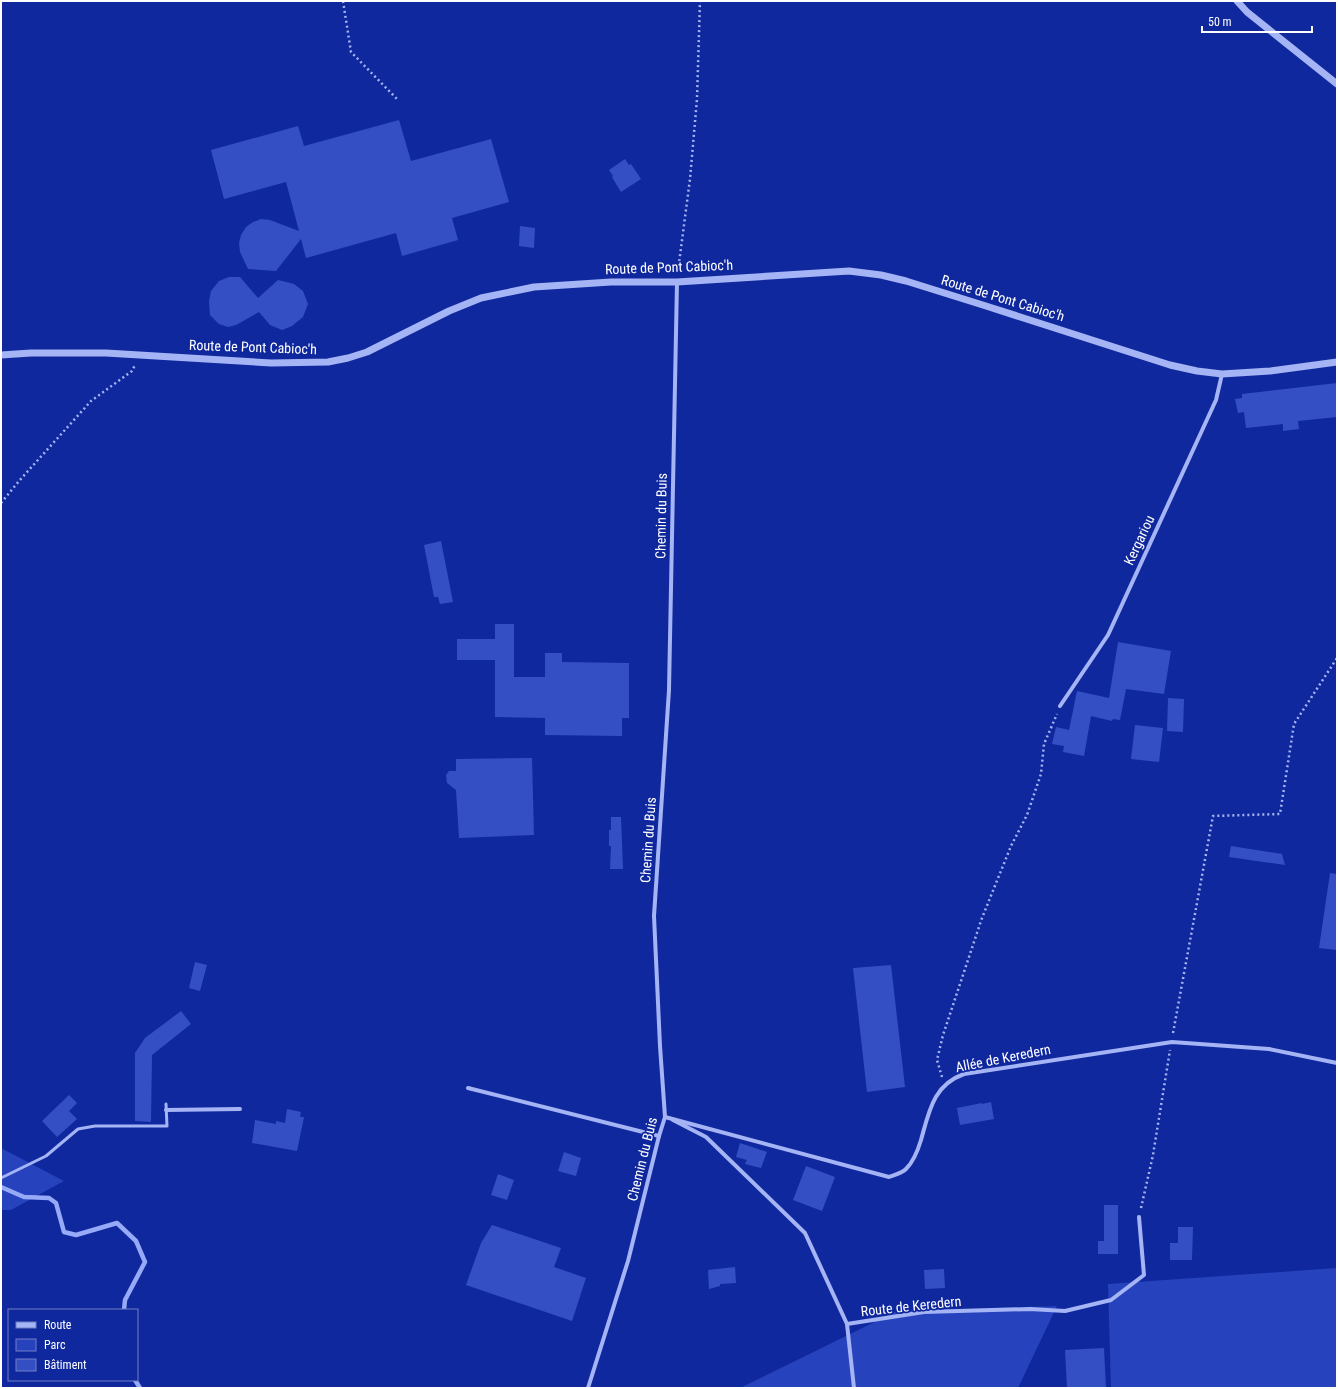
<svg xmlns="http://www.w3.org/2000/svg" width="1338" height="1389" viewBox="0 0 1338 1389" font-family="'Roboto Condensed',sans-serif">
  <style>
    .green { fill: #2642bd }
    .lines { fill: none; stroke-linecap: round; stroke-linejoin: round }
    .stream { stroke: #96aaf8; stroke-width: 4.5 }
    .building { fill: #344fc3 }
    .path { stroke: #a5b4f5; stroke-width: 2.5; stroke-dasharray: 2 3; stroke-linecap: butt }
    .service { stroke: #a5b4f5; stroke-width: 3 }
    .minor { stroke: #a5b4f5; stroke-width: 4 }
    .tertiary { stroke: #a5b4f5; stroke-width: 7 }
    .labels { text-anchor: middle; stroke-width: 3.5; stroke-linejoin: round; paint-order: stroke }
    .street-label { font-size: 14px; fill: #fff; stroke: #10289d }
  </style>
  <rect width="100%" height="100%" fill="#10289d"/>
  <g class="green">
    <path d="M1 1148 64 1181 11 1210H1Z"/>
    <path d="M1337 1268V1388H1111L1108 1284Z"/>
    <path d="M1057 1306 1018 1388H740L897 1311Z"/>
  </g>
  <g class="lines">
    <g class="stream">
      <path d="M1 1187 24 1197 49 1198 56 1203 64 1232 76 1235 117 1223 136 1241 145 1262 125 1300 124 1310"/>
      <path d="M135 1380 140 1388"/>
    </g>
  </g>
  <g class="building">
    <path d="M399 120 411 161 491 139 509 202 452 218 458 240 402 256 396 233 306 258 301 239 276 271 248 269 240 252 239 243 241 235 246 227 253 222 261 219 270 220 299 231 286 182 224 199 211 150 298 126 304 146Z"/>
    <path d="M625 159 629 165 631 164 641 179 621 192 612 177 613 176 609 170Z"/>
    <path d="M520 226 535 228 534 248 519 246Z"/>
    <path d="M229 277H240L258 298 278 280 294 284 303 291 308 304 303 317 292 326 282 330 270 325 259 312 236 325 228 327 219 324 210 315 209 301 211 291 219 281Z"/>
    <path d="M1337 383V417L1298 421 1299 429 1283 431V424L1246 428 1244 412 1238 413 1235 399 1242 398V394Z"/>
    <path d="M441 541 453 602 440 604 438 597H434L424 545Z"/>
    <path d="M495 624H514V677H545V653H562V662L629 663V718H622V736L545 735V718L495 717V660H457V639H495Z"/>
    <path d="M1118 642 1171 651 1164 694 1126 689 1120 720 1113 719 1112 721 1091 716 1084 756 1063 752 1064 746 1052 744 1056 727 1069 730 1077 691 1109 698Z"/>
    <path d="M1168 698 1184 699 1183 732 1167 731Z"/>
    <path d="M1135 725 1163 728 1159 762 1131 759Z"/>
    <path d="M532 758 534 835 459 838 456 790 447 783 446 775 449 771H456V759Z"/>
    <path d="M611 817H621L623 869H610L611 846H609V830H611Z"/>
    <path d="M1231 846 1282 854 1285 865 1229 857Z"/>
    <path d="M1330 873 1337 874V950L1319 948Z"/>
    <path d="M195 962 207 965 200 991 189 988Z"/>
    <path d="M891 965 905 1087 867 1092 853 968Z"/>
    <path d="M181 1011 191 1024 152 1055 151 1122 135 1121V1053L145 1038Z"/>
    <path d="M69 1095 77 1103 69 1111 77 1119 57 1137 42 1121Z"/>
    <path d="M991 1102 994 1119 960 1125 957 1108 982 1103V1104Z"/>
    <path d="M287 1109 301 1112 300 1117H304L297 1151 252 1143 255 1120 276 1124V1121L285 1123Z"/>
    <path d="M740 1143 767 1152 761 1168 745 1164 747 1160 736 1157Z"/>
    <path d="M564 1152 581 1158 576 1176 558 1171Z"/>
    <path d="M806 1166 835 1177 822 1211 793 1200Z"/>
    <path d="M498 1174 514 1180 507 1200 491 1195Z"/>
    <path d="M1104 1205H1118V1254H1098V1241H1104Z"/>
    <path d="M492 1225 561 1248 554 1267 586 1278 572 1321 466 1285 481 1243Z"/>
    <path d="M1178 1227H1193L1192 1260H1170V1243H1178Z"/>
    <path d="M735 1267 736 1283 720 1284V1286L709 1289 708 1270Z"/>
    <path d="M944 1269 945 1288 925 1289 924 1270Z"/>
    <path d="M1104 1348 1106 1388H1067L1065 1350Z"/>
  </g>
  <g class="lines">
    <g class="path">
      <path d="M343 1 351 52 397 99"/>
      <path d="M678 271 690 179 697 99 700 1"/>
      <path d="M1 503 19 481 91 401 132 371 135 365"/>
      <path d="M1173 1033 1213 816 1280 814 1294 724 1337 658"/>
      <path d="M942 1077 937 1060 943 1035 982 918 1011 846 1027 815 1041 774 1044 744 1057 714"/>
      <path d="M1141 1208 1153 1155 1170 1050"/>
    </g>
    <path class="service" d="M1 1178 46 1156 78 1129 95 1126H167L166 1104"/>
    <g class="minor">
      <path d="M1060 706 1108 635 1216 400 1222 374"/>
      <path d="M468 1088 659 1136"/>
      <path d="M166 1110 240 1109"/>
      <path d="M665 1117 889 1177C894 1175 902 1173 906 1169 914 1161 918 1150 921 1140 929 1112 933 1085 964 1074L1172 1042 1269 1049 1337 1063"/>
      <path d="M673 1120 706 1137 805 1233 847 1324 854 1388"/>
      <path d="M847 1324 924 1312 1030 1309 1065 1311 1111 1300 1144 1275 1139 1217"/>
      <path d="M588 1388 628 1261 659 1136 665 1117 660 1046 654 916 669 690 677 282"/>
    </g>
    <g class="tertiary">
      <path d="M1237 1 1247 12 1337 84"/>
      <path d="M1 355 31 353H106L271 363 328 362 348 358 367 352 449 311 481 298 534 287 611 282H677L849 271 881 275 906 281 986 306 1170 365 1197 371 1222 374 1270 371 1337 362"/>
    </g>
  </g>
  <g class="labels">
    <g class="street-label">
      <text transform="translate(669 267) rotate(-2)" y="5">Route de Pont Cabioc'h</text>
      <text transform="translate(1003 298) rotate(17)" y="5">Route de Pont Cabioc'h</text>
      <text transform="translate(253 347) rotate(2)" y="5">Route de Pont Cabioc'h</text>
      <text transform="translate(661 516) rotate(-89)" y="5">Chemin du Buis</text>
      <text transform="translate(1139 540) rotate(-65)" y="5">Kergariou</text>
      <text transform="translate(648 840) rotate(-86)" y="5">Chemin du Buis</text>
      <text transform="translate(1003 1058) rotate(-11)" y="5">Allée de Keredern</text>
      <text transform="translate(642 1159) rotate(-76)" y="5">Chemin du Buis</text>
      <text transform="translate(911 1306) rotate(-6)" y="5">Route de Keredern</text>
    </g>
  </g>
  <rect width="1338" height="1389" fill="none" stroke="#ffffff" stroke-width="4"/>
  <rect x="8" y="1309" width="130" height="72" fill="#10289d" stroke="#707ec4"/>
  <rect x="16" y="1322" width="20" height="6" fill="#a5b4f5" stroke="#707ec4"/>
  <text x="44" y="1329" font-size="12" fill="#ffffff">Route</text>
  <rect x="16" y="1339" width="20" height="12" fill="#2642bd" stroke="#707ec4"/>
  <text x="44" y="1349" font-size="12" fill="#ffffff">Parc</text>
  <rect x="16" y="1359" width="20" height="12" fill="#344fc3" stroke="#707ec4"/>
  <text x="44" y="1369" font-size="12" fill="#ffffff">Bâtiment</text>
  <path d="M1202 26v6h110v-6" fill="none" stroke="#ffffff" stroke-width="2"/>
  <text x="1208" y="26" font-size="12" fill="#ffffff" stroke="#10289d" stroke-width="3" paint-order="stroke">50 m</text>
</svg>
